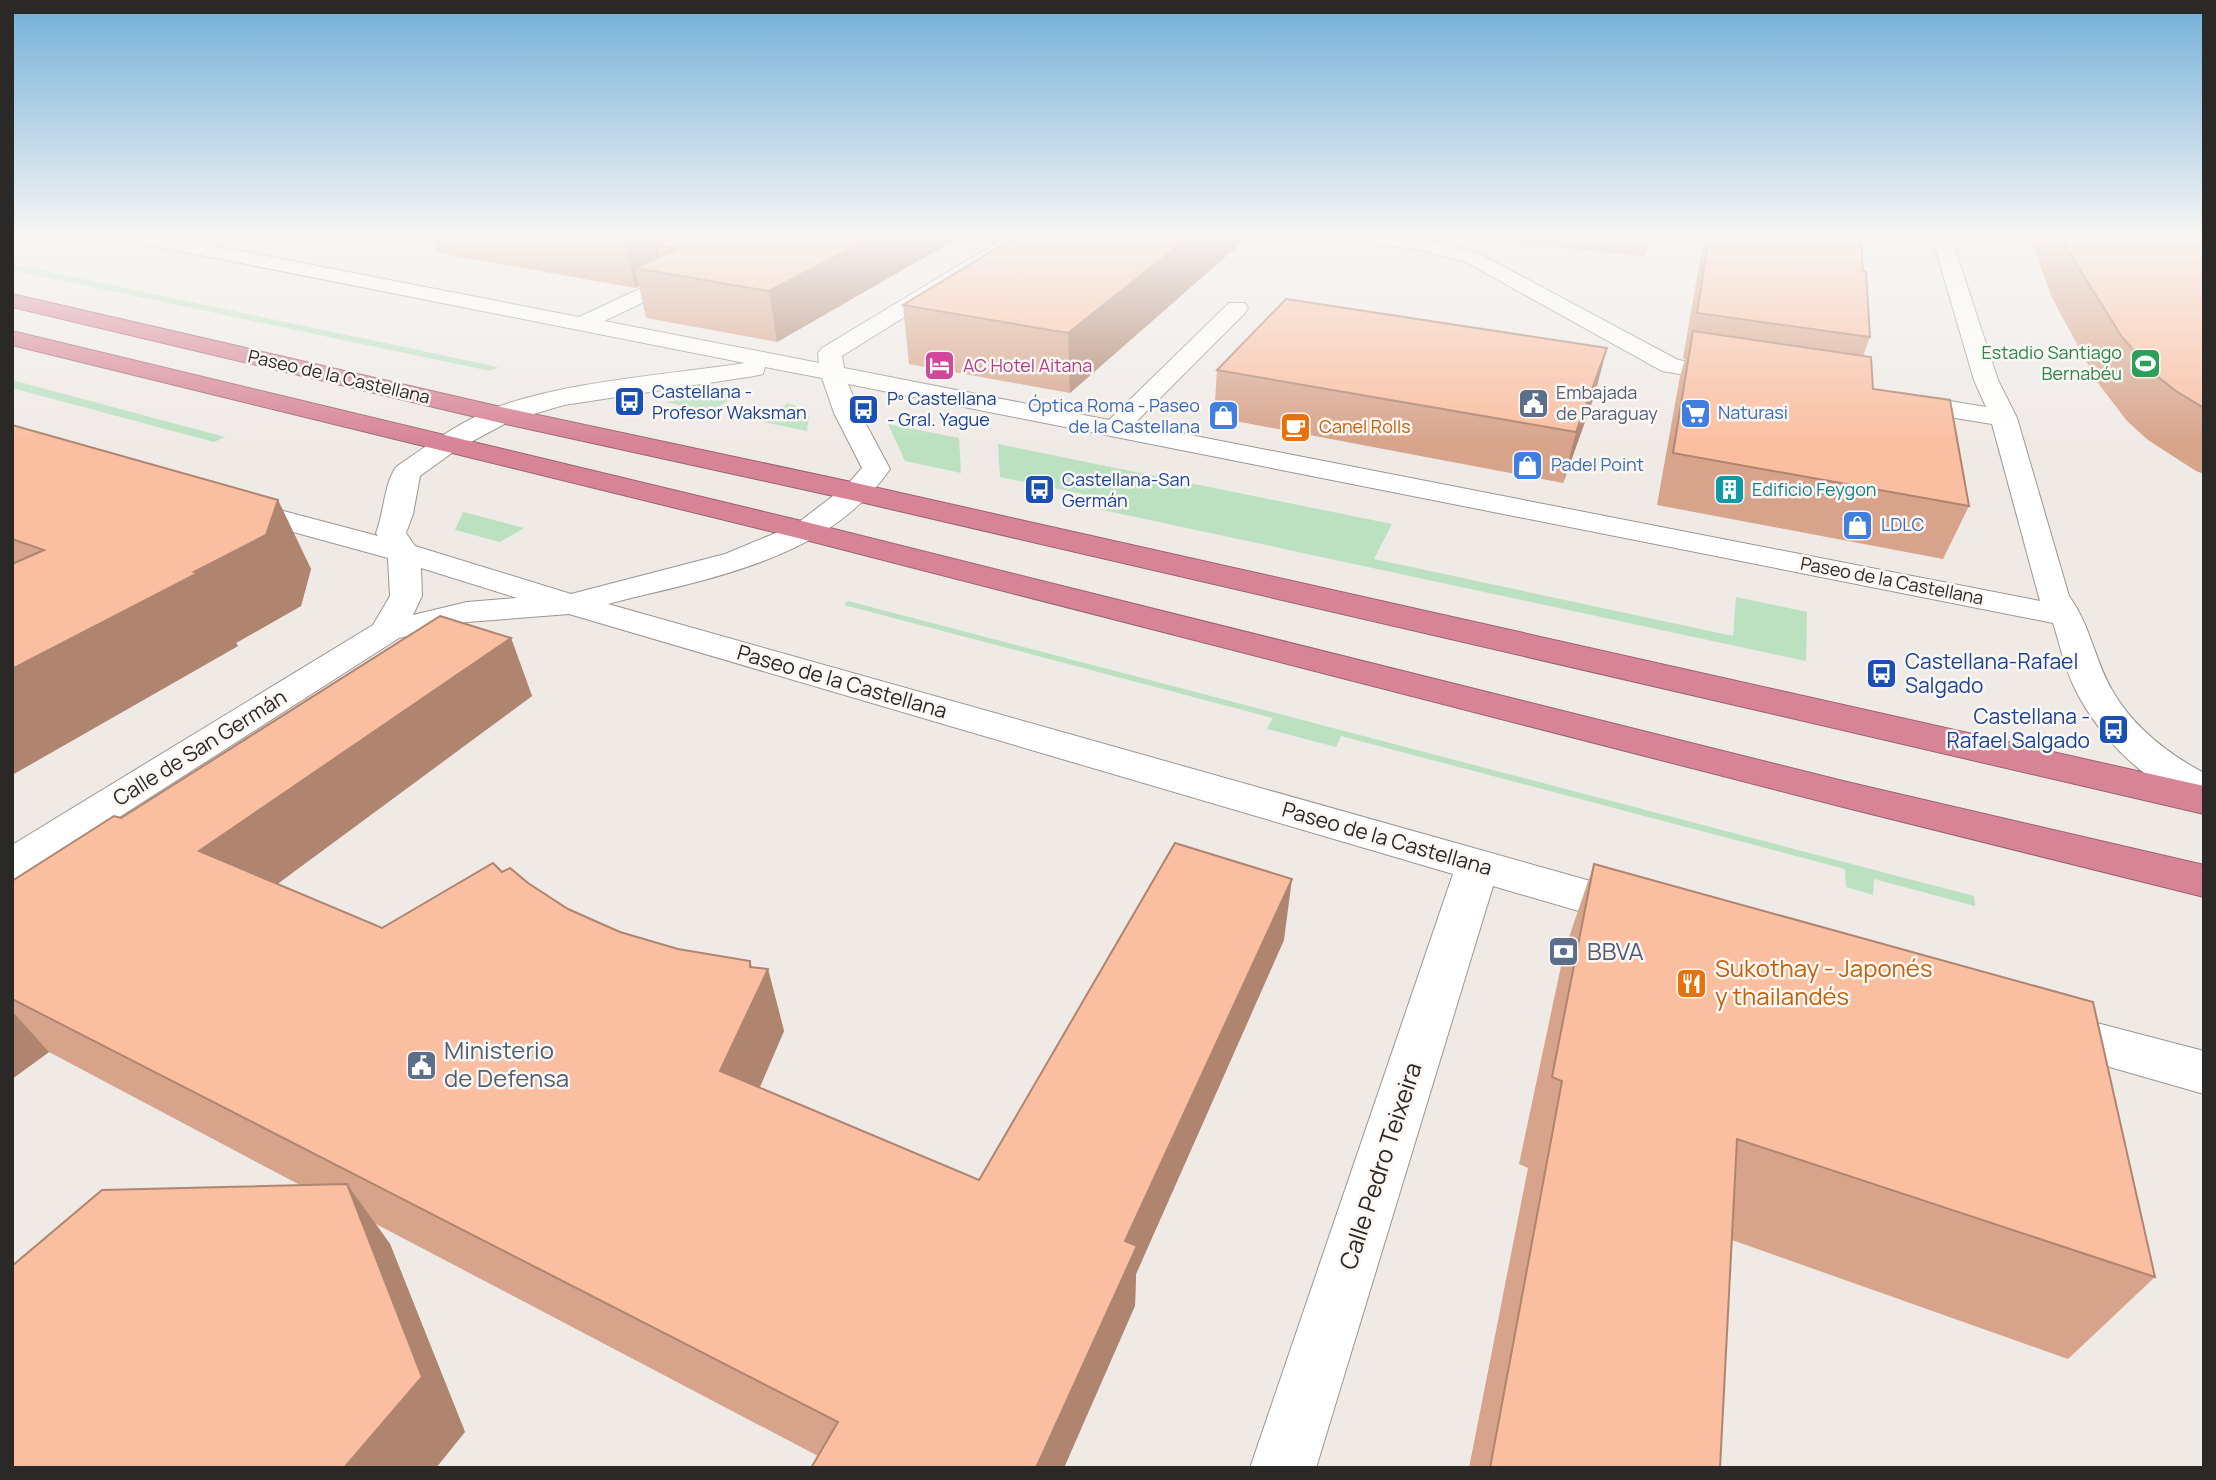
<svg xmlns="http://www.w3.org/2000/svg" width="2216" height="1480" viewBox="0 0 2216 1480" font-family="Manrope,sans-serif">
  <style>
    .green { fill: #bbe1c1 }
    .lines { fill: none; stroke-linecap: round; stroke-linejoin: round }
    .minor-casing { stroke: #9a9692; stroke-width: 2 }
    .highway-casing { stroke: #9b6470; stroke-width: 2 }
    .minor { fill: #fff; fill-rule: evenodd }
    .highway { fill: #d78497; fill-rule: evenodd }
    .wall { fill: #d7a38a }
    .shaded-wall { fill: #af8570 }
    .building { fill: #fabea0; stroke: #af8570; stroke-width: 2 }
    .labels { text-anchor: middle; stroke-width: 5; stroke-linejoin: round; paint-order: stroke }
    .far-leisure-label { font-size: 18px; fill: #27864d; stroke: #fcf7f3; text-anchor: end }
    .far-hotel-label { font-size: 18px; fill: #b23c85; stroke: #fcf7f3; text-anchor: start }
    .far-street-label { font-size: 18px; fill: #2b2927; stroke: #fcf7f3 }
    .far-transit-label { font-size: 18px; fill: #164399; stroke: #fcf7f3; text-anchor: start }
    .far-service-label { font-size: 18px; fill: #4e5e75; stroke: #fcf7f3; text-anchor: start }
    .far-shop-label { font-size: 18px; fill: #366cbe; stroke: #fcf7f3; text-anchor: start }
    .far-food-label { font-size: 18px; fill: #c56008; stroke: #fcf7f3; text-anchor: start }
    .far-culture-label { font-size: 18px; fill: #0d838f; stroke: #fcf7f3; text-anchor: start }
    .transit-label { font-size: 21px; fill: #164399; stroke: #fcf7f3; text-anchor: start }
    .street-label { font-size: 21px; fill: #2b2927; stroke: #fcf7f3 }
    .near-service-label { font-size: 24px; fill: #4e5e75; stroke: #fcf7f3; text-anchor: start }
    .near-food-label { font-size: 24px; fill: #c56008; stroke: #fcf7f3; text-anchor: start }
    .near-street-label { font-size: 24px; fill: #2b2927; stroke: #fcf7f3 }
  </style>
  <rect width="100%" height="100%" fill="#efeae6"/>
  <g class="green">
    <path d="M12 264 498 367 490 371 12 270Z"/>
    <path d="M12 380 225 437 214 442 12 388Z"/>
    <path d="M718 393 740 394 709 412 665 402Z"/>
    <path d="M788 403 803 409 809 417 807 431 759 421Z"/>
    <path d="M888 424 959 438 961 473 905 461Z"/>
    <path d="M998 444 1392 524 1374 559 1733 636 1736 597 1807 612 1806 661 1098 509 1106 499 1000 477Z"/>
    <path d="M463 512 524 528 500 542 455 530Z"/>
    <path d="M848 601 1974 896 1975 906 1874 879 1873 895 1846 887 1845 869 1341 736 1336 747 1267 729 1273 718 844 605Z"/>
  </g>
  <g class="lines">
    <defs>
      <g id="minor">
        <path d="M130 237H169L579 317 751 237H775L773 241 604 321 819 363 818 353 822 348 1006 237H1028L1026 241 842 356 844 368 1109 420 1229 303H1245L1248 308 1245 313 1134 424 2040 601 1992 424 1900 409 1891 406 1887 401 1891 396 1900 393 1986 407 1974 380 1932 237H1951L1998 380 2017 418 2069 596C2091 626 2094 659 2112 690 2133 727 2167 753 2204 773V804C2149 789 2100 739 2075 689 2065 669 2060 645 2053 623L848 384 860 413 890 469C827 561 708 578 608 604L1633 893 1649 898 1656 910 1649 922 1633 927 1493 886 1316 1468H1250L1453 874 569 614 467 622 399 638 27 876 12 880V845L373 625 390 596 388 558 228 514 223 508 228 502 238 499 378 536 376 533C384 513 384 484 396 467 426 446 458 423 492 409 565 381 667 375 745 363L140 243ZM765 367 822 378 834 413 862 468 846 486 795 525 725 554 571 594 415 546 406 533 413 514 420 476 456 450 510 421 564 405 754 376 763 374ZM421 568 517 598 467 602 413 615 422 596Z"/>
        <path d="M1354 237H1416L1478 253 1678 360 1733 369 1742 371 1745 376 1742 381 1733 383 1662 371 1464 261 1416 249 1364 243Z"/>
        <path d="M2051 1011 2204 1051V1094L2033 1045 2026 1031 2033 1017Z"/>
      </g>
      <g id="highway">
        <path d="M12 294 501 407 856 483 2204 786V814L856 501 501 423 12 307Z"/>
        <path d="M12 331 806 522 1847 782 2204 865V897L1847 808 798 538 12 345Z"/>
      </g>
    </defs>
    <use href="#minor" class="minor-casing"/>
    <use href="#highway" class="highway-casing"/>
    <use href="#minor" class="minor"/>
    <use href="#highway" class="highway"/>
  </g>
  <g class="wall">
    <path d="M432 237H960L777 342 646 318 639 286 635 288 437 253Z"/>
    <path d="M1248 237 1070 393 909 364 903 305Z"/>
    <path d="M1480 237H1651L1644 257 1480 238Z"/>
    <path d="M1704 237H1861L1863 271 1870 337 1863 356 1873 389 1969 506 1943 559 1657 505 1680 376 1685 359 1683 358Z"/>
    <path d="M2030 237H2204V474L2196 471 2148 440 2127 421 2098 383 2052 298Z"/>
    <path d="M1217 370 1595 394 1563 483 1214 417Z"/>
    <path d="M12 425 278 500 311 569 301 606 236 643 238 646 12 775Z"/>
    <path d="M511 638 532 696 277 884 382 928 502 872 528 883 568 909 620 932 678 949 750 961 752 967 768 969 784 1031 760 1087 979 1180 1284 940 1136 1274 1135 1306 818 1456 376 1224 390 1244 465 1432 300 1185 49 1052 12 1079V881L121 818Z"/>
    <path d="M1594 864 2155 1277 2068 1359 1732 1240 1720 1468H1469L1528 1168 1519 1164 1564 952Z"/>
  </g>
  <g class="shaded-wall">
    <path d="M632 237H745L677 249 657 246 663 273 634 268 639 286 635 288 624 240Z"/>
    <path d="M872 237H960L777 342 769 291Z"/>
    <path d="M1189 237H1248L1070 393 1068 333Z"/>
    <path d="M1649 237H1651L1644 257Z"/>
    <path d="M1607 348 1595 394 1563 483 1576 432Z"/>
    <path d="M278 500 311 569 301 606 236 643 238 646 12 775V669L194 572Z"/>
    <path d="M511 638 532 696 238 913 199 851Z"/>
    <path d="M1292 879 1284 940 1136 1274 1135 1306 1064 1468H1036L1125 1241Z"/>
    <path d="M750 961 758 990 768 969 784 1031 740 1133 720 1071 750 967Z"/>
    <path d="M12 1011 49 1052 12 1079Z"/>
    <path d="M347 1184 390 1244 465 1432 436 1468H344Z"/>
  </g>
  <g class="building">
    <path d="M602 237H632L624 240Z"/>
    <path d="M678 237H872L769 291 634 268 677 249 657 246Z"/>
    <path d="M1015 237H1189L1068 333 903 305Z"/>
    <path d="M1709 237H1861L1863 271 1866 272 1870 337 1697 313Z"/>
    <path d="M2063 237H2204V408L2176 391 2153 373 2122 337 2072 257Z"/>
    <path d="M1286 299 1607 348 1576 432 1217 370Z"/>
    <path d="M1693 331 1871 357 1873 389 1950 400 1969 506 1673 453Z"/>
    <path d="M12 425 278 500 266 535 194 572 198 573 12 669V564L44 550 12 539Z"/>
    <path d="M440 616 511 638 199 851 382 928 493 863 502 872 510 868 528 883 568 909 620 932 678 949 750 961V967L768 969 720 1071 979 1180 1175 843 1292 879 1125 1241 1137 1246 1036 1468H811L838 1422 12 999V881L114 816 121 818Z"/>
    <path d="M1594 864 2093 1002 2155 1277 1737 1139 1720 1468H1490L1562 1081 1552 1077Z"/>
    <path d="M347 1184 422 1377 344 1468H12V1266L102 1190Z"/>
  </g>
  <linearGradient id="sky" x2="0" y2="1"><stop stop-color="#71afd8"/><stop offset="0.53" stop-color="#f8f6f4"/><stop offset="1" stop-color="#f8f6f4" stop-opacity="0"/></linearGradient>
  <rect width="2216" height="444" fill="url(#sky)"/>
  <defs>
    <symbol id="stadium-square" viewBox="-11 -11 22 22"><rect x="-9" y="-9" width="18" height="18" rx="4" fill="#2e9e5b" stroke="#fcf7f3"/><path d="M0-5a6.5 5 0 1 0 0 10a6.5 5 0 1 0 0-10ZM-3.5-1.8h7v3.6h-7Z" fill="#fff"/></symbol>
    <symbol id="hotel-square" viewBox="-11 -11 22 22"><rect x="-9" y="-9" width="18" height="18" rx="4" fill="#d1479c" stroke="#fcf7f3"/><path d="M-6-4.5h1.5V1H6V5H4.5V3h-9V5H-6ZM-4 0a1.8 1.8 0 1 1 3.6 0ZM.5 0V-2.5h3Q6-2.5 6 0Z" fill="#fff"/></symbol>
    <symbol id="bus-square" viewBox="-11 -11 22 22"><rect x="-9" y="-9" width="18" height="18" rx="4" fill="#1a4fb4" stroke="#fcf7f3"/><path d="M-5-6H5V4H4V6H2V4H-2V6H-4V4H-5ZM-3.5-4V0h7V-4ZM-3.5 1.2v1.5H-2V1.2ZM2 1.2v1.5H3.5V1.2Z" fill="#fff"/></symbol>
    <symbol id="civic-square" viewBox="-11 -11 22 22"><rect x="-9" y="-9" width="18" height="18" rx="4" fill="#5c6f8a" stroke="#fcf7f3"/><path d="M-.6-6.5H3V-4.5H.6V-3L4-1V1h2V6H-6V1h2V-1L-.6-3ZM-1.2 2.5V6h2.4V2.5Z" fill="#fff"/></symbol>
    <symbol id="supermarket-square" viewBox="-11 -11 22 22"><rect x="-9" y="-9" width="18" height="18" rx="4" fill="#3f7fe0" stroke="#fcf7f3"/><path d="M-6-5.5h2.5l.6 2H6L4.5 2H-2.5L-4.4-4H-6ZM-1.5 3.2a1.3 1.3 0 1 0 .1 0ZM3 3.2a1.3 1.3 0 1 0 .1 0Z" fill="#fff"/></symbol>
    <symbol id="shop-square" viewBox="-11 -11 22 22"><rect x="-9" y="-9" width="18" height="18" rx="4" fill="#3f7fe0" stroke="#fcf7f3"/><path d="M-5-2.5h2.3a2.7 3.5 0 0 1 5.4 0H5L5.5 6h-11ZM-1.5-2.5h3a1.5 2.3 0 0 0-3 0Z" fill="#fff"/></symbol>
    <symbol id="cafe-square" viewBox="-11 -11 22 22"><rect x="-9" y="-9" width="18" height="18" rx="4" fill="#e8710a" stroke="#fcf7f3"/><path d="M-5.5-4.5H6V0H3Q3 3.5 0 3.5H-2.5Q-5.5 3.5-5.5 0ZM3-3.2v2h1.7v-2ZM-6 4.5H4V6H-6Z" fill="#fff"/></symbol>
    <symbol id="building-square" viewBox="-11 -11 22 22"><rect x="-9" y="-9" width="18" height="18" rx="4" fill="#0f9aa8" stroke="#fcf7f3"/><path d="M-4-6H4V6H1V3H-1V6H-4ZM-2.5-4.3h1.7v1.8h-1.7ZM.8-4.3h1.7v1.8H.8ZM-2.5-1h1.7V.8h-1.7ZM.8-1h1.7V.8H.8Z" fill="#fff"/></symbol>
    <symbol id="bank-square" viewBox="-11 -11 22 22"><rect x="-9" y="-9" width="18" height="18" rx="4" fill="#5c6f8a" stroke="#fcf7f3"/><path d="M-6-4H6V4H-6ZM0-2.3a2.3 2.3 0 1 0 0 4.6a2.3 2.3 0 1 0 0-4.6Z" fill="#fff"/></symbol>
    <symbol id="restaurant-square" viewBox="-11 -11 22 22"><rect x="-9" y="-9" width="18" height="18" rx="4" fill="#e8710a" stroke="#fcf7f3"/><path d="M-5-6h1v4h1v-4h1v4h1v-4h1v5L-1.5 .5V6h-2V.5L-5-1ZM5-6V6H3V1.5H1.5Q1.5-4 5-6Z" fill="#fff"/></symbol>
  </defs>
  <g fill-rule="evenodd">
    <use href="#stadium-square" x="2128" y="346" width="35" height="35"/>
    <use href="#hotel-square" x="922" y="348" width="35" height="35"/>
    <use href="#bus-square" x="612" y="384" width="35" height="35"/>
    <use href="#civic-square" x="1516" y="386" width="35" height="35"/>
    <use href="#bus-square" x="846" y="392" width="35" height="35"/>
    <use href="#supermarket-square" x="1678" y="396" width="35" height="35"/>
    <use href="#shop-square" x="1206" y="398" width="35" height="35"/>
    <use href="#cafe-square" x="1278" y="410" width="35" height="35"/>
    <use href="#shop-square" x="1510" y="448" width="35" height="35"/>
    <use href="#bus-square" x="1022" y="472" width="35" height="35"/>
    <use href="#building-square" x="1712" y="472" width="35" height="35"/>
    <use href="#shop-square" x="1840" y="508" width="35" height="35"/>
    <use href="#bus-square" x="1864" y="656" width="35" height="35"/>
    <use href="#bus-square" x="2096" y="712" width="35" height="35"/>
    <use href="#bank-square" x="1546" y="934" width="35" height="35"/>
    <use href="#restaurant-square" x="1674" y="966" width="35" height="35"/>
    <use href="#civic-square" x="404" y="1048" width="35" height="35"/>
  </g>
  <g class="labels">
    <g class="far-leisure-label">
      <text x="2122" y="359">Estadio Santiago<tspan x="2122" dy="21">Bernabéu</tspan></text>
    </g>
    <g class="far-hotel-label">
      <text x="963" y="372">AC Hotel Aitana</text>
    </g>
    <g class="far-street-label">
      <text transform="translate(339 377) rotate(13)" y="6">Paseo de la Castellana</text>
      <text transform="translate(1892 581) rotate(11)" y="6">Paseo de la Castellana</text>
    </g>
    <g class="far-transit-label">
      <text x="652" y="398">Castellana -<tspan x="652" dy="21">Profesor Waksman</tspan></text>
      <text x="887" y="405">Pº Castellana<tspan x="887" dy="21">- Gral. Yague</tspan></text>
      <text x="1062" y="486">Castellana-San<tspan x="1062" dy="21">Germán</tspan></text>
    </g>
    <g class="far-service-label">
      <text x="1556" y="399">Embajada<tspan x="1556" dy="21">de Paraguay</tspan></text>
    </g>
    <g class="far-shop-label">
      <text x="1200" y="412" text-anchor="end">Óptica Roma - Paseo<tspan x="1200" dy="21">de la Castellana</tspan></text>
      <text x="1718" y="419">Naturasi</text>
      <text x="1551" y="471">Padel Point</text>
      <text x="1881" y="531">LDLC</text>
    </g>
    <g class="far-food-label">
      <text x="1319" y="433">Canel Rolls</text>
    </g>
    <g class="far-culture-label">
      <text x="1752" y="496">Edificio Feygon</text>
    </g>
    <g class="transit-label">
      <text x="1905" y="669">Castellana-Rafael<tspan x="1905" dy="24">Salgado</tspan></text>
      <text x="2090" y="724" text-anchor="end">Castellana -<tspan x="2090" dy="24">Rafael Salgado</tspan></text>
    </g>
    <g class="street-label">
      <text transform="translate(842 682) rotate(16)" y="7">Paseo de la Castellana</text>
      <text transform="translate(200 748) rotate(-32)" y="7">Calle de San Germán</text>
      <text transform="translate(1387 839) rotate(16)" y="7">Paseo de la Castellana</text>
    </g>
    <g class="near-service-label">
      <text x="1587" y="960">BBVA</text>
      <text x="444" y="1059">Ministerio<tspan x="444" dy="28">de Defensa</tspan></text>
    </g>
    <g class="near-food-label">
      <text x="1715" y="977">Sukothay - Japonés<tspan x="1715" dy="28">y thailandés</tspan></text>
    </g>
    <g class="near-street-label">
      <text transform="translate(1381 1166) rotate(-72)" y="8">Calle Pedro Teixeira</text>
    </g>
  </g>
  <rect width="2216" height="1480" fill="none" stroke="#2b2927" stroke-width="28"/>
</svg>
